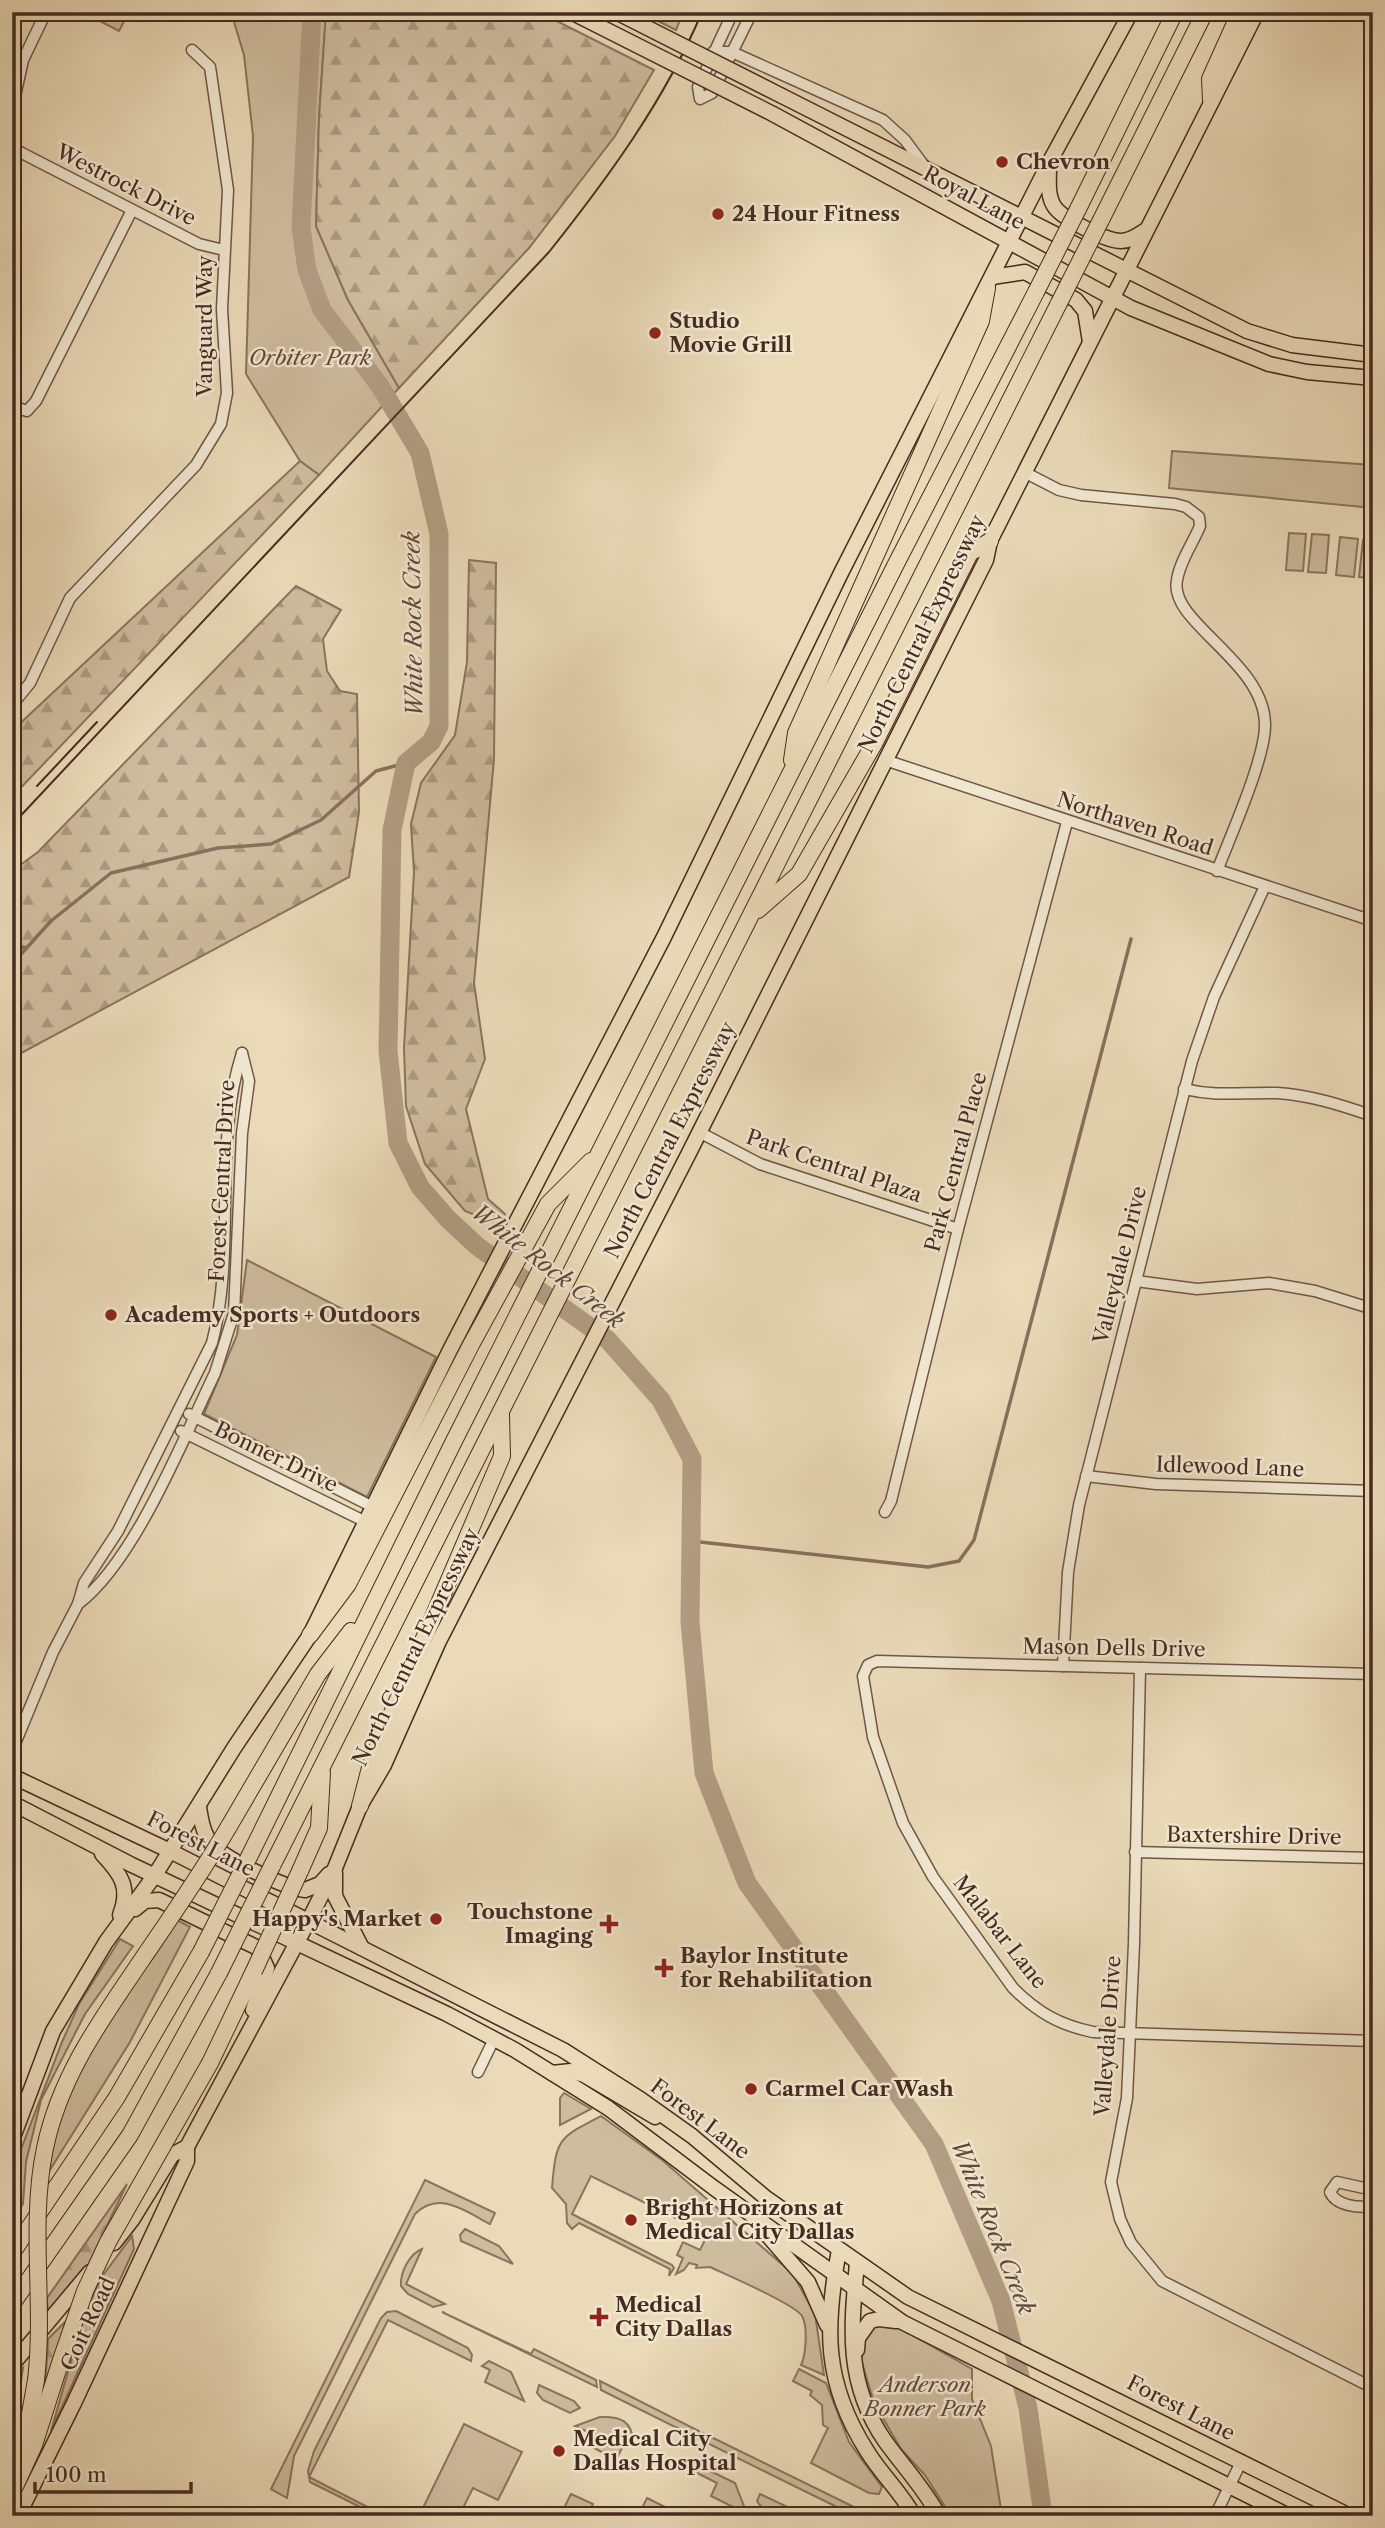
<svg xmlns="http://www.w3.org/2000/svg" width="1385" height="2528" viewBox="0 0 1385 2528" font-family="'Libre Caslon Text',serif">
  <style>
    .green { fill: #cebc9e; stroke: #8a745e; stroke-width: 2 }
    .forest { fill: url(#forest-firs); stroke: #8a745e; stroke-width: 2 }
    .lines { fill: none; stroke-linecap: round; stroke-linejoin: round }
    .stream { stroke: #87705c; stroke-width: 3.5 }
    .river { stroke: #b29e84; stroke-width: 19 }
    .minor-casing { stroke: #6f5745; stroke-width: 13 }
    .major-casing { stroke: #462b1f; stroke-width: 17 }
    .highway-casing { stroke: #462b1f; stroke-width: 18 }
    .minor { stroke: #f1e7d1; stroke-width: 10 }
    .major { stroke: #eadab8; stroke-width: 14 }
    .highway { stroke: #eadab8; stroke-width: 16 }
    .tram { stroke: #462b1f; stroke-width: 2 }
    .major-bridge-casing { stroke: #462b1f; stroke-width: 17; stroke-linecap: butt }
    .highway-bridge-casing { stroke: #462b1f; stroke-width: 18; stroke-linecap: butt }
    .major-bridge { stroke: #eadab8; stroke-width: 14 }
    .highway-bridge { stroke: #eadab8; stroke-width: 16 }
    .poi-dot { fill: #8f2418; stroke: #f1e7d1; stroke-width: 2.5 }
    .labels { text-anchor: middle; stroke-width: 5; stroke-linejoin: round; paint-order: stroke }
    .poi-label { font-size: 21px; font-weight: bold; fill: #462b1f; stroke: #f1e7d1; text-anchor: start }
    .street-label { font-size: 21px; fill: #462b1f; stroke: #f1e7d1 }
    .park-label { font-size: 21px; font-style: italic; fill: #614838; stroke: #f1e7d1 }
    .water-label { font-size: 23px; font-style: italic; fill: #614838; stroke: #f1e7d1 }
  </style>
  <defs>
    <pattern id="forest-firs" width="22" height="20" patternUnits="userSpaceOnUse" patternTransform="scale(1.75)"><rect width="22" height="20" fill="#cebc9e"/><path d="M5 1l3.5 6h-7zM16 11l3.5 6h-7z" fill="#a99980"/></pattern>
  </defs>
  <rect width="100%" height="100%" fill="#eadab8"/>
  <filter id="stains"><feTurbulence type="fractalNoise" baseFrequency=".00286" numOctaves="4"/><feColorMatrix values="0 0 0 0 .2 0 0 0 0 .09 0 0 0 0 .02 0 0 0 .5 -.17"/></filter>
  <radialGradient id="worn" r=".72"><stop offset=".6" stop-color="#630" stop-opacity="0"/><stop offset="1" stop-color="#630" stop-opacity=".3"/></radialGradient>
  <g class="green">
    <path d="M82 12H129L119 31Z"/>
    <path d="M231 12H326L319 117 316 226 348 300 399 388 319 475 300 461 246 374 253 136 244 55Z"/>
    <path d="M640 12H683L676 30Z"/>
    <path d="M1172 451 1373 465V508L1169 488Z"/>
    <path d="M1289 533 1306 534 1303 571 1286 570Z"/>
    <path d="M1312 534 1329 535 1326 573 1308 572Z"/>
    <path d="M1340 537 1358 539 1354 577 1336 575Z"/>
    <path d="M1363 540 1373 541V578L1359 577Z"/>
    <path d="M247 1260 436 1357 367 1497 204 1414 237 1335Z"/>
    <path d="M177 1920 190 1927 130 2042 48 2173 58 2122 78 2069Z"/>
    <path d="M120 1939 133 1946 85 2014 41 2100 26 2162 23 2204 12 2221V2173L62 2042 79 2004Z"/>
    <path d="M564 2093 591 2109 560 2125V2098Z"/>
    <path d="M601 2116 662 2160 792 2273 815 2314 824 2375 801 2365C806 2355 808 2326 802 2316 795 2304 727 2275 710 2267L696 2268 697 2265 689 2263 684 2270 676 2274 683 2258 677 2255 683 2242 700 2250 708 2234 591 2176 572 2214 672 2265 674 2268 669 2276 670 2269 579 2223 572 2229 567 2223 566 2204 552 2188C556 2139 558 2138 601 2116Z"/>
    <path d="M425 2180 495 2213 490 2224C465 2211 439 2190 415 2214L294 2456 287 2498 271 2489Z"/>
    <path d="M465 2229 499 2246 513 2264 461 2241 460 2235Z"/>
    <path d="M132 2236 134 2249 51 2431 84 2316 101 2278Z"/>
    <path d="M422 2249 406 2284 445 2304 433 2307 408 2294 401 2286C400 2273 409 2254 422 2249Z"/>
    <path d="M396 2311 468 2348 472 2355 471 2361 388 2320 309 2477 385 2516H378L310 2482 308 2471 314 2451 381 2318 387 2312Z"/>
    <path d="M442 2312 531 2354 534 2349 596 2380 597 2387Z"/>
    <path d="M891 2323 972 2369V2399L991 2446 1002 2516H951L925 2475 901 2449 874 2403 860 2356 867 2328Z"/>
    <path d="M489 2361 511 2372 524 2401 485 2382 490 2370 482 2366Z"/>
    <path d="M23 2368 12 2438V2379Z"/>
    <path d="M799 2369 826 2383 849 2442 882 2487 879 2494 869 2493 811 2463 828 2428 823 2425 822 2405 810 2395 812 2391 793 2381Z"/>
    <path d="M600 2381 699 2431V2439L601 2390Z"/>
    <path d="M539 2385 574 2401 580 2408 570 2413 543 2400 537 2393Z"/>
    <path d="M600 2417C620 2416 632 2421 633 2441L627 2438 616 2460 594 2448 599 2437 575 2426Z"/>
    <path d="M464 2424 522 2452 498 2500 473 2488 459 2516H419Z"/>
    <path d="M703 2433 858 2509 852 2513 845 2511 703 2441Z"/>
    <path d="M696 2464 735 2483 747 2514 711 2496 717 2483 685 2467Z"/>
    <path d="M571 2494 593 2504 587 2516H560Z"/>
    <path d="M760 2494 798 2512 800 2516C785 2516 765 2516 757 2501Z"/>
    <path d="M647 2498 683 2516H638Z"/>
  </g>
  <g class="forest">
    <path d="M326 12H539L654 70 615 136 529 248 399 388 348 300 316 226 319 117Z"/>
    <path d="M300 461 319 475 12 797V731Z"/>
    <path d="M469 560 496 563 494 759 474 983 485 1059 466 1109 488 1199 505 1214 500 1225 465 1211 425 1164 406 1106 404 1048 414 872 411 824 421 783 455 735 467 662Z"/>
    <path d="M296 586 341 610 323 639 327 671 340 691 357 694 359 812 349 877 12 1058V871L38 852Z"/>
    <path d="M127 2184 88 2265 48 2314 47 2298Z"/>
    <path d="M66 2321 45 2388 48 2339Z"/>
  </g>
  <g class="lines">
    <g class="stream">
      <path d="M12 944 26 948"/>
      <path d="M12 964 51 921 111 873 218 848 271 844 321 820 376 771 406 763"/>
      <path d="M691 1541 928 1567 959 1561 974 1540 1131 939"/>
    </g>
    <path class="river" d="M312 12 301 227 307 270 322 310 380 386 420 453 439 534V726L431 742 406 763 392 830 388 1051 398 1143 420 1187 448 1219 477 1246 608 1340 661 1400 692 1459 690 1622 704 1773 747 1883 934 2144 1001 2301 1028 2408 1043 2516"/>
    <defs>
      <g id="minor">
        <path d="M733 12 698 87 700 99 712 93 752 12"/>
        <path d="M713 52H732L883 120 905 140 925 167"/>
        <path d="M12 110 23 60 46 12"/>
        <path d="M12 148 199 244 224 250"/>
        <path d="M12 406 27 411 36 401 132 210"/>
        <path d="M1024 472 1059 490 1081 495 1175 504 1186 507 1199 517 1200 526C1193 543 1180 561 1177 580 1168 622 1264 661 1265 724 1266 757 1230 837 1217 871"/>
        <path d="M12 705 30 683 70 598 196 465 221 424 227 393 222 309 228 190 210 67 192 50"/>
        <path d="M885 760 1373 921"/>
        <path d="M1184 1089C1218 1097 1243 1092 1277 1093 1310 1095 1341 1105 1373 1116"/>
        <path d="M699 1132 760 1164 958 1229"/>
        <path d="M1136 1281 1197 1289 1269 1283 1315 1291 1373 1309"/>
        <path d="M189 1414 371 1506"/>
        <path d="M181 1431 364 1521"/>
        <path d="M1086 1476 1156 1484 1373 1491"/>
        <path d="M885 1512 891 1501 958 1229 1067 822"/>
        <path d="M78 1604C135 1561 183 1439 215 1373L234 1313 242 1133 249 1081 242 1053"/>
        <path d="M1063 1666 1068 1572 1079 1505 1192 1061 1214 997 1265 886"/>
        <path d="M1140 1668 1134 1944 1127 2098 1111 2182 1120 2219 1131 2243 1162 2281 1373 2388"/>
        <path d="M1373 1674 877 1661 868 1665 863 1676 873 1737 903 1823 933 1877 1013 1988C1037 2012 1059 2025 1093 2032L1373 2041"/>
        <path d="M12 1751 53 1652 78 1604 84 1583 118 1531 212 1343C237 1248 212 1147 242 1053"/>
        <path d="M1135 1852 1373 1858"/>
        <path d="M478 2072 494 2039"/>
        <path d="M1373 2190 1337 2182 1330 2192C1336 2206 1358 2208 1373 2206"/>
        <path d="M1215 2516 1241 2462"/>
      </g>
      <g id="major">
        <path d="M782 96 1247 331 1292 345 1373 355"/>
        <path d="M773 114 1131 308 1269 364 1307 372 1373 378"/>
        <path d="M1049 168C1049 180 1047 195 1054 206 1061 218 1106 241 1121 241 1131 241 1138 235 1146 230"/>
        <path d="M992 277 1025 272 1076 300 1085 311 1090 342"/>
        <path d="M12 1776 170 1851 563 2050 640 2099 692 2136 766 2198 908 2297 1350 2516"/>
        <path d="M12 1803 132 1865 447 2014 515 2050 608 2108 714 2188 902 2322 1289 2516"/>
        <path d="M199 1807C201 1820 203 1833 211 1843 224 1859 285 1888 305 1890L320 1884 329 1874"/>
        <path d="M102 1854C121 1874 131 1888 120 1915"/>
        <path d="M335 1873V1896L362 1948"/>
        <path d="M135 1909 145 1901 159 1900 258 1948 267 1968 253 2010"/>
        <path d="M552 2073 571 2071 584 2075 655 2117"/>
        <path d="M12 2140 53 2031 106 1942 155 1875 234 1748 310 1635 450 1350 664 937 841 573 1049 163 1131 12"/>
        <path d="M763 2230 808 2282 827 2325"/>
        <path d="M114 2243 132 2220 172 2155 187 2147 308 1922 335 1868 360 1806 384 1765 439 1641 689 1153 986 560 990 541 1257 12"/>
        <path d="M839 2250C825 2327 823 2382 867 2451 881 2474 901 2492 914 2516"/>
        <path d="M857 2263C851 2328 845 2383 885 2441 903 2466 924 2488 939 2516"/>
        <path d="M857 2350 858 2338 870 2321 879 2319 896 2321"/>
        <path d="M12 2365 90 2272"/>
        <path d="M18 2516 74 2403 187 2161V2147"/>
      </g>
      <g id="highway">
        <path d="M1211 100 1210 79 1240 12"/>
        <path d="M1078 209 1175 12"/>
        <path d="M1101 220 1205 12"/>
        <path d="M792 760 796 733 981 321 987 288"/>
        <path d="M758 910 799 874 874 744 970 553 990 541"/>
        <path d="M310 1635 348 1584 472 1343 548 1204 591 1161"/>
        <path d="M360 1806 372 1760 502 1456 501 1415"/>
        <path d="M228 1828 318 1674 351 1631"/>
        <path d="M250 1855 454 1441 895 566 1036 292"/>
        <path d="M272 1866 1059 303"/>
        <path d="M300 1871 319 1828 322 1773"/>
        <path d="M210 2063 254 1971"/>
        <path d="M12 2253 117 2097 201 1952"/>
        <path d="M12 2304 130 2135 219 1973"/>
        <path d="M12 2466 30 2414 36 2380"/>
        <path d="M12 2493 34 2445 61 2360"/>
      </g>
    </defs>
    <use href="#minor" class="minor-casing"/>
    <use href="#major" class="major-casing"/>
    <use href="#highway" class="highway-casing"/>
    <use href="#minor" class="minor"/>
    <use href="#major" class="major"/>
    <use href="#highway" class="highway"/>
    <g class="tram">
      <path d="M37 786 97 722"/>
      <path d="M12 825 549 252C608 178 665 100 702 12"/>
    </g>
    <defs>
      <g id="major-bridge">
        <path d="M571 12 773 114"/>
        <path d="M616 12 782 96"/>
      </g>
      <g id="highway-bridge">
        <path d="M1036 292 1078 209"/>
        <path d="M1059 303 1101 220"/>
        <path d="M201 1952 250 1855"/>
        <path d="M254 1971 300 1871"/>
        <path d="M219 1973 272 1866"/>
        <path d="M61 2360 85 2291 108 2242 210 2063"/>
        <path d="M36 2380C45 2304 29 2224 45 2148 60 2076 101 2020 141 1961 171 1917 201 1874 228 1828"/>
      </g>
    </defs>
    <use href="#major-bridge" class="major-bridge-casing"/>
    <use href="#highway-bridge" class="highway-bridge-casing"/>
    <use href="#major-bridge" class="major-bridge"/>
    <use href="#highway-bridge" class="highway-bridge"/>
  </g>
  <g class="poi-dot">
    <circle cx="1002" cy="162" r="7"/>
    <circle cx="718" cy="214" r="7"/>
    <circle cx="655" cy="333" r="7"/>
    <circle cx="111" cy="1315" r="7"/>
    <circle cx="436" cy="1919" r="7"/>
    <path d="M605.5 1913.5h7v7h7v7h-7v7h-7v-7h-7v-7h7z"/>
    <path d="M660.5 1957.5h7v7h7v7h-7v7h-7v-7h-7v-7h7z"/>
    <circle cx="751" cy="2089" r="7"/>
    <circle cx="631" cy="2220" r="7"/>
    <path d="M595.5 2306.5h7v7h7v7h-7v7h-7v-7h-7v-7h7z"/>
    <circle cx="559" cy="2451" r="7"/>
  </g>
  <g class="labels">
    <g class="poi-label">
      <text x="1016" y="169">Chevron</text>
      <text x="732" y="221">24 Hour Fitness</text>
      <text x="669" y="328">Studio<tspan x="669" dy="24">Movie Grill</tspan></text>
      <text x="125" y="1322">Academy Sports + Outdoors</text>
      <text x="593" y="1919" text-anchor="end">Touchstone<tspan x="593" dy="24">Imaging</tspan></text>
      <text x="422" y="1926" text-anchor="end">Happy's Market</text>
      <text x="680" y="1963">Baylor Institute<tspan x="680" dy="24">for Rehabilitation</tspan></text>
      <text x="765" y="2096">Carmel Car Wash</text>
      <text x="645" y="2215">Bright Horizons at<tspan x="645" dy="24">Medical City Dallas</tspan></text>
      <text x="615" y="2312">Medical<tspan x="615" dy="24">City Dallas</tspan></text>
      <text x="573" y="2446">Medical City<tspan x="573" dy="24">Dallas Hospital</tspan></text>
    </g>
    <g class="street-label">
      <text transform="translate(126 185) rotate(27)" y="7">Westrock Drive</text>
      <text transform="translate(974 198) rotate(28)" y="7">Royal Lane</text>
      <text transform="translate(205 326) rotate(-90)" y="7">Vanguard Way</text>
      <text transform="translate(922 634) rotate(-64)" y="7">North Central Expressway</text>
      <text transform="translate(1135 824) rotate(18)" y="7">Northaven Road</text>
      <text transform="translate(670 1140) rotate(-63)" y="7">North Central Expressway</text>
      <text transform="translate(956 1162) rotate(-75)" y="7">Park Central Place</text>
      <text transform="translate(834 1166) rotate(19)" y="7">Park Central Plaza</text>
      <text transform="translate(222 1181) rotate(-87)" y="7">Forest Central Drive</text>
      <text transform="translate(1120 1265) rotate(-76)" y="7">Valleydale Drive</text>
      <text transform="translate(276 1457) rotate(26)" y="7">Bonner Drive</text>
      <text transform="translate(1230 1467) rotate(2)" y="7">Idlewood Lane</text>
      <text transform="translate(416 1647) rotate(-64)" y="7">North Central Expressway</text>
      <text transform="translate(1114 1648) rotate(1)" y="7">Mason Dells Drive</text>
      <text transform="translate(1254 1836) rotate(1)" y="7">Baxtershire Drive</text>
      <text transform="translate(201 1844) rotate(27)" y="7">Forest Lane</text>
      <text transform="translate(1000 1932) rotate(52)" y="7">Malabar Lane</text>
      <text transform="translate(1108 2036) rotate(-86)" y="7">Valleydale Drive</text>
      <text transform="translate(700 2119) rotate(37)" y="7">Forest Lane</text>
      <text transform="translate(88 2324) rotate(-65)" y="7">Coit Road</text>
      <text transform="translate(1181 2408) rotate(27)" y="7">Forest Lane</text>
    </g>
    <g class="park-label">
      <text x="310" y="365">Orbiter Park</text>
      <text x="925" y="2392">Anderson<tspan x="925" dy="24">Bonner Park</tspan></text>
    </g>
    <g class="water-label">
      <text transform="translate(413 624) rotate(-91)" y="8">White Rock Creek</text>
      <text transform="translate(548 1266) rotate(38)" y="8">White Rock Creek</text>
      <text transform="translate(993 2227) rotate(68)" y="8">White Rock Creek</text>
    </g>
  </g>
  <rect width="1385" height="2528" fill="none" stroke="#eadab8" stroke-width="42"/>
  <rect x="14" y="14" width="1357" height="2500" fill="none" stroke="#462b1f" stroke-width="3.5"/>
  <rect x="21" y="21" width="1343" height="2486" fill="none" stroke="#462b1f" stroke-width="2"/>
  <path d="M35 2482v10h156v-10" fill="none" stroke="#462b1f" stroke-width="3.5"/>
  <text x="46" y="2482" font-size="21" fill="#462b1f" stroke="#f1e7d1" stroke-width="5" paint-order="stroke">100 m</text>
  <rect width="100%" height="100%" filter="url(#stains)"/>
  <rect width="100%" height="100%" fill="url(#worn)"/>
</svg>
